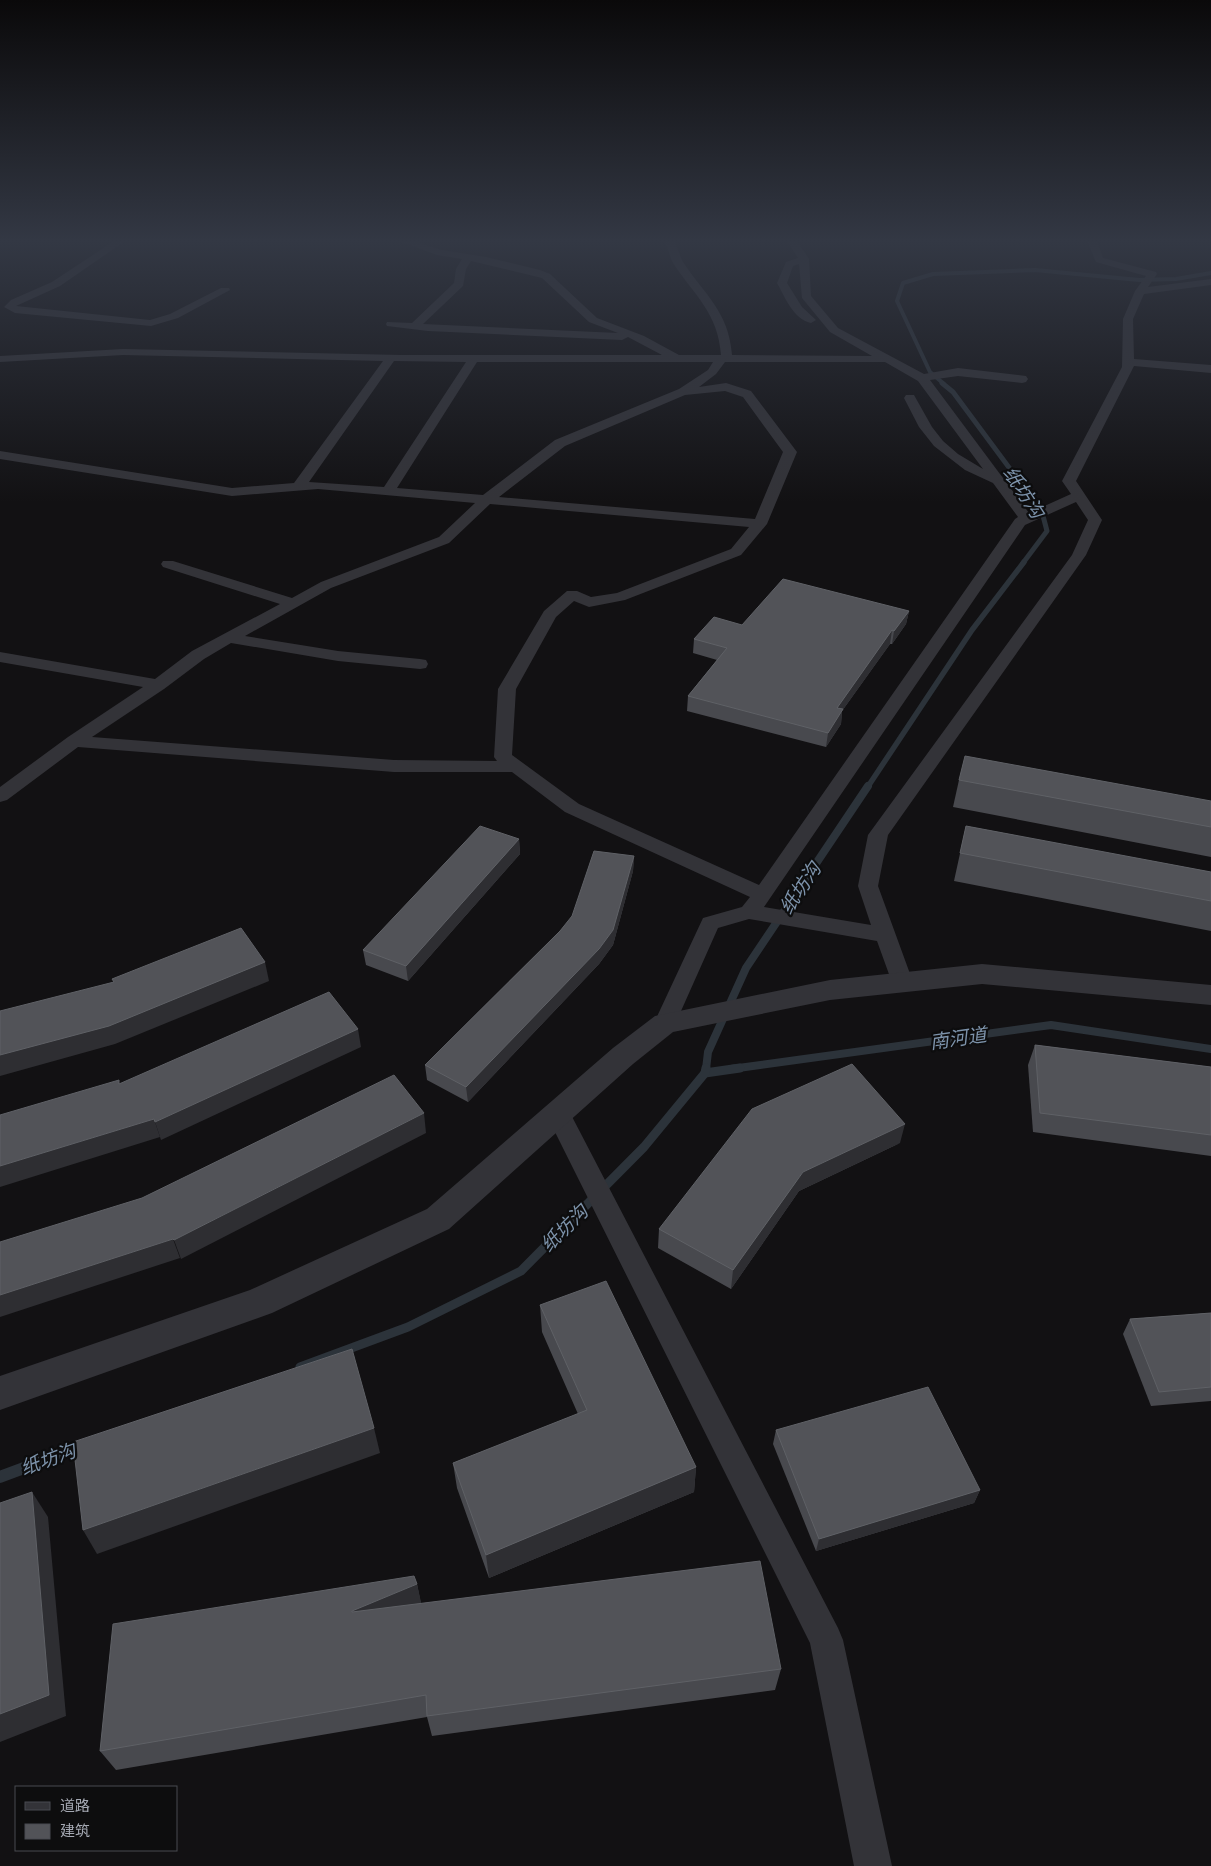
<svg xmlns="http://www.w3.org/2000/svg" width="1211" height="1866" viewBox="0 0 1211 1866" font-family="'PT Sans Narrow','Noto Sans SC',sans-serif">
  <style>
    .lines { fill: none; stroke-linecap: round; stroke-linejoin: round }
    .stream-far5 { stroke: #2c333a; stroke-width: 4 }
    .stream-far4 { stroke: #2c333a; stroke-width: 5 }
    .stream-far3 { stroke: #2c333a; stroke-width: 5.5 }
    .stream-far2 { stroke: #2c333a; stroke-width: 8 }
    .stream-far1 { stroke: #2c333a; stroke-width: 9 }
    .stream { stroke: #2c333a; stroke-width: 12 }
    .minor { fill: #333338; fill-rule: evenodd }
    .tertiary { fill: #333338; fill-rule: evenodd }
    .wall { fill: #48494e }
    .shaded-wall { fill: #2e2e32 }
    .building { fill: #525358; stroke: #5f6166 }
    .labels { text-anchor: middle; stroke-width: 4.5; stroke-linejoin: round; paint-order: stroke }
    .water-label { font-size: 19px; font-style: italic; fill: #7d93ab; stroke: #0d0d0e }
  </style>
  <rect width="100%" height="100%" fill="#121113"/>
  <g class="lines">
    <path class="stream-far5" d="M944 384 930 372 897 301 903 283 933 274 1035 270 1139 280 1176 279 1211 273"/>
    <path class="stream-far4" d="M942 383 953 392 1042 512 1047 531 1023 563"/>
    <path class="stream-far3" d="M867 788 972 630 1024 562"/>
    <g class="stream-far2">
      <path d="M706 1069 708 1052 746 968 868 786"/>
      <path d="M731 1069 1051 1025 1211 1049"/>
    </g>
    <g class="stream-far1">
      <path d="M705 1073 740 1068"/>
      <path d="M300 1367 408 1327 521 1271 644 1147 705 1073 706 1068"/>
    </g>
    <path class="stream" d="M0 1477 83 1446"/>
    <g class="minor">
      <path d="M114 241H125L60 286 16 306 150 320 170 314 221 288H229L230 290 178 318 151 326 15 313 4 307 11 300 52 282Z"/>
      <path d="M399 241H413L442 250 486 257 540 270 550 274 597 318 644 336 679 355H721C718 313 695 296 673 263 669 256 669 248 664 241H674C678 247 679 255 683 262 705 295 729 312 732 355L872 356 830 332 802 298 799 264 793 266 787 283 802 307 816 320 811 323C793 319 785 297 777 283L786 262 798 258 787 241H797L809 259 811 296 838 328 924 374 958 368 1026 376 1028 379 1026 382 1022 383 958 376 930 380 1029 513 1071 494 1062 481 1122 367 1123 319 1135 291 1146 276 1096 262 1087 241H1097L1103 258 1156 272 1157 274 1148 287 1211 279V285L1144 294 1133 319 1134 359 1211 365V373L1134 366 1076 481 1102 520 1086 555 888 835 878 886 913 982 910 988 902 990 894 988 877 941 749 919 718 928 673 1029 665 1031 657 1029 654 1023 703 918 742 907 750 897 565 812 512 772H394L78 747 7 800 0 802V787L68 737 143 687 0 662V652L155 679 192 651 280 604 163 567 161 564 163 561H173L292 598 321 582 439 537 475 503 318 489 232 496 0 459V451L232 488 294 483 383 361 123 355 0 362V356L123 349 401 355H662L628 337 622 340 428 331 387 326 386 324 387 322 412 323 454 283 456 269 462 259 437 255ZM471 261 542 278 589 322 618 333 423 324 463 286 466 269ZM394 361 466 362 384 487 309 482ZM477 362H713L708 370 679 389 555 440 483 495 397 488ZM725 362H885L918 381 983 469 958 454 943 441 932 427 914 395H906L904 398 919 427 934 446 965 470 993 483 1018 517 1015 519 759 885 579 804 512 755 516 689 556 617 574 601 589 607 625 600 741 555 767 524 797 452 751 391 726 383 699 387 716 374ZM725 391 743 397 783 452 755 519 499 497 565 446 685 395ZM1076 502 1088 520 1072 555 868 835 858 886 871 925 764 907 1025 525ZM490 504 749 527 731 549 617 593 591 597 577 591H567L544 611 498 689 494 757 497 761 394 760 92 737 164 689 204 659 231 643 338 661 420 669 426 668 428 664 426 660 420 659 338 651 245 636 331 588 449 543Z"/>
      <path d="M558 1105 567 1107 838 1628 843 1640 892 1866H854L810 1643 546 1114 549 1107Z"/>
    </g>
    <path class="tertiary" d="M982 964 1211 985V1005L982 984 830 1000 673 1032 633 1064 449 1229 272 1313 0 1410V1376L250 1290 427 1209 613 1048 655 1016 830 980Z"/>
  </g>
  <g class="wall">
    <path d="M909 611 906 624 892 644H890L842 711 841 724 826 747 687 711 688 696 717 660 693 653 694 639 742 625Z"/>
    <path d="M959 780 1211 801V857L953 807Z"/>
    <path d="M966 826 1211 872V931L954 881Z"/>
    <path d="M519 839 520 854 408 981 366 965 363 950Z"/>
    <path d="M634 856 633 871 613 945 599 964 468 1102 427 1080 425 1065 560 931Z"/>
    <path d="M1035 1045 1211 1067V1156L1033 1132 1028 1065Z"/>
    <path d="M900 1143 799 1191 731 1289 658 1248 659 1229Z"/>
    <path d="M540 1305 696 1467 694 1492 489 1578 457 1488 453 1463 578 1414 542 1332Z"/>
    <path d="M1211 1313V1401L1151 1406 1123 1334 1130 1319Z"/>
    <path d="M776 1430 980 1490 974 1503 816 1551 773 1444Z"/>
    <path d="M417 1584 421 1604 781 1669 775 1690 432 1736 427 1717 116 1770 100 1751Z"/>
  </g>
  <g class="shaded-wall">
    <path d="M909 611 906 624 892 644 894 631Z"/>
    <path d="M892 630 890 644 842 711 841 724 826 747 828 733 837 708Z"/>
    <path d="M519 839 520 854 408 981 406 966Z"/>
    <path d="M634 856 633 871 613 945 599 964 468 1102 466 1087Z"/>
    <path d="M265 962 269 981 115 1044 0 1076V1055Z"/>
    <path d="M358 1029 361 1047 161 1140 155 1122Z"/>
    <path d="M424 1113 426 1133 181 1259 174 1240Z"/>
    <path d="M154 1119 160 1137 0 1187V1166Z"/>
    <path d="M905 1124 900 1143 799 1191 731 1289 733 1270 803 1172Z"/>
    <path d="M173 1239 180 1258 0 1317V1295Z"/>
    <path d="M374 1428 380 1453 97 1554 83 1530Z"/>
    <path d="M696 1467 694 1492 489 1578 486 1555Z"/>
    <path d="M980 1490 974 1503 816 1551 819 1539Z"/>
    <path d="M32 1492 48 1517 66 1716 0 1742V1714Z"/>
    <path d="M417 1584 422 1607 359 1633 352 1611Z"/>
  </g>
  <g class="building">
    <path d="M783 579 909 611 894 631 892 630 837 708 843 709 828 733 688 696 727 648 694 639 714 617 742 625Z"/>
    <path d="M965 756 1211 801V827L959 780Z"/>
    <path d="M480 826 519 839 406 966 363 950Z"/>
    <path d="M966 826 1211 872V901L960 853Z"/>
    <path d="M594 851 634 856 613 930 599 949 466 1087 425 1065 560 931 572 916Z"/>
    <path d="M241 928 265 962 109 1026 0 1055V1011L114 982 112 979Z"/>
    <path d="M329 992 358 1029 155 1122 154 1119 0 1166V1115L119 1080V1084Z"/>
    <path d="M1035 1045 1211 1067V1135L1040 1113Z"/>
    <path d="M852 1064 905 1124 803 1172 733 1270 659 1229 752 1109Z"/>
    <path d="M394 1075 424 1113 174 1240 173 1239 0 1295V1242L142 1198Z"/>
    <path d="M606 1281 696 1467 486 1555 453 1463 587 1410 540 1305Z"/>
    <path d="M1211 1313V1387L1159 1392 1130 1319Z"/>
    <path d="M352 1349 374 1428 83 1530 73 1442Z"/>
    <path d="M928 1387 980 1490 819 1539 776 1430Z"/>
    <path d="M32 1492 49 1695 0 1714V1503Z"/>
    <path d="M760 1561 781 1669 427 1716 426 1695 100 1751 113 1624 414 1576 417 1584 352 1611V1612Z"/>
  </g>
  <linearGradient id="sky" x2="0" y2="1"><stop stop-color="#0a090a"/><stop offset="0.48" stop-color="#333844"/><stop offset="1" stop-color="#333844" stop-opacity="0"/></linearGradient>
  <rect width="1211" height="502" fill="url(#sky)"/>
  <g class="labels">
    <g class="water-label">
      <text transform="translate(1024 492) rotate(57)" y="7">纸坊沟</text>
      <text transform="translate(800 888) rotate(-56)" y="7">纸坊沟</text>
      <text transform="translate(958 1038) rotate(-8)" y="7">南河道</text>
      <text transform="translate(564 1228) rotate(-45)" y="7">纸坊沟</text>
      <text transform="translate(48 1459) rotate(-20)" y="7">纸坊沟</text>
    </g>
  </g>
  <rect x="15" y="1786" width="162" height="65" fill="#0d0d0e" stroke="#494b50"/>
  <rect x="25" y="1802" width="25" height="8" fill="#333338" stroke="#494b50"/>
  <text x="60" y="1811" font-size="15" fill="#a4a8b2">道路</text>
  <rect x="25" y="1824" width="25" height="15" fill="#525358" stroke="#494b50"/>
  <text x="60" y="1836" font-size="15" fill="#a4a8b2">建筑</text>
</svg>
